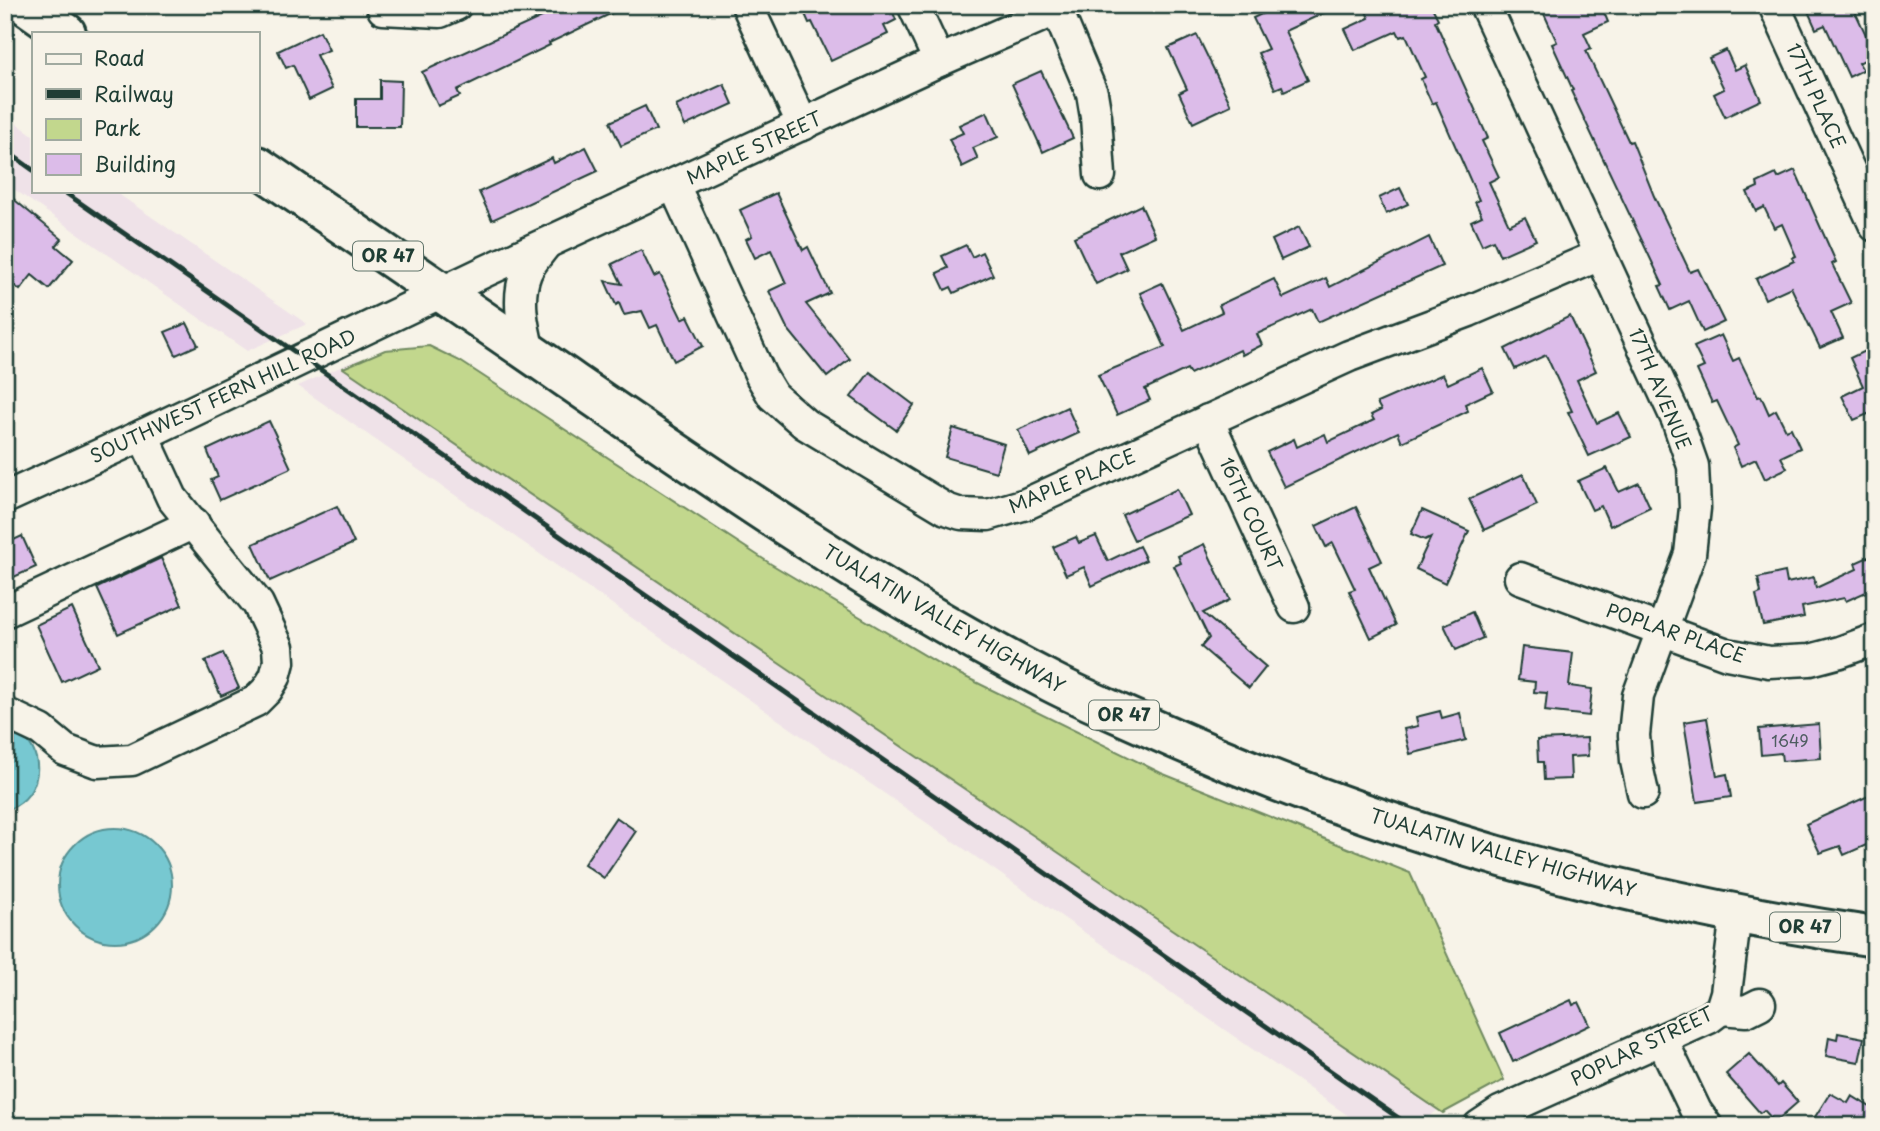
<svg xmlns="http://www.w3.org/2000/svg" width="1880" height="1131" viewBox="0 0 1880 1131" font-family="'Playpen Sans',sans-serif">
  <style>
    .built { fill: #efe2e8 }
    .green { fill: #c2d78d; stroke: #708a60; stroke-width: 2 }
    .water { fill: #77c8d1; stroke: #549092; stroke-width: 2 }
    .building { fill: #dcbce9; stroke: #1f3d34; stroke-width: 2 }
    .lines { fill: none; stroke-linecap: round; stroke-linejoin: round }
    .minor-casing { stroke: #1f3d34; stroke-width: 35 }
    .highway-casing { stroke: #1f3d34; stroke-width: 44 }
    .minor { stroke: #f7f3e8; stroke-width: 30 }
    .highway { stroke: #f7f3e8; stroke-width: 38 }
    .rail { stroke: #1f3d34; stroke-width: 5 }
    .labels { text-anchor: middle; stroke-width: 5; stroke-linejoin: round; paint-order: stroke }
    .number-label { font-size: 16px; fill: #4e5d61 }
    .shield { fill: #f7f3e8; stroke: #60746a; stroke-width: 2 }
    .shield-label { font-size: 18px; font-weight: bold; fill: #1f3d34 }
    .street-label { font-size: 19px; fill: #1f3d34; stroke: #f7f3e8 }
  </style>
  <rect width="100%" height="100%" fill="#f7f3e8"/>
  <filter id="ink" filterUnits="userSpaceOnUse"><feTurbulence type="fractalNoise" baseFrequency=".0143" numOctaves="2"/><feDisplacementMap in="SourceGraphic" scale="14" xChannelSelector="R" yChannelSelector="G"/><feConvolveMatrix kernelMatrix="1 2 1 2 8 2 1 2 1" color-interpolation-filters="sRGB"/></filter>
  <g filter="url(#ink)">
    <g class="built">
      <path d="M5 115 33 135V191H114L307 324 247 351 5 183Z"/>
      <path d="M358 359 1438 1110 1417 1126H1363L298 386Z"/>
    </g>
    <path class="green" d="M429 346 460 361 771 564 943 666 1161 773 1410 873 1504 1080 1443 1113 343 368 385 350Z"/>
    <g class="water">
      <path d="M5 727C12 730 20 733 25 738 48 762 37 802 5 810Z"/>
      <circle cx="115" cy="885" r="57"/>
    </g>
    <g class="building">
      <path d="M568 5H629L549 43 550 45 457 90 460 96 438 106 422 72Z"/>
      <path d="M801 5H890L896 20 884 26 888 34 831 61 812 22 809 23Z"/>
      <path d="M1281 5H1341L1285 31 1308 80 1284 91 1282 86 1275 89 1258 53 1268 49 1253 18Z"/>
      <path d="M1363 5H1431L1438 19 1435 21 1488 138 1482 141 1499 177 1489 182 1509 225 1525 217 1536 240 1500 256 1493 240 1482 245 1471 221 1482 216 1475 202 1479 200 1436 102 1432 104 1421 79 1425 77 1406 35 1400 37 1397 31 1355 50 1345 29 1369 18Z"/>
      <path d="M1540 5H1601L1608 22 1584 33 1591 48 1586 51 1629 142 1632 141 1654 196 1690 272 1698 269 1724 322 1703 332 1689 301 1670 310 1659 286 1663 285 1571 91 1573 90 1552 44 1557 42Z"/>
      <path d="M1816 5H1852L1875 54 1859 63 1863 70 1849 77 1825 25 1816 29 1807 9Z"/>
      <path d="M320 31 329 50 316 55 332 89 309 100 293 65 286 68 278 51Z"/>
      <path d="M1197 35 1231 105 1193 123 1179 93 1187 89 1168 48Z"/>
      <path d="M1726 50 1735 70 1745 65 1761 100 1725 117 1714 94 1724 89 1709 58Z"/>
      <path d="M1041 71 1073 138 1043 152 1012 84Z"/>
      <path d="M380 80 401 81 400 127H356V99H380Z"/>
      <path d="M724 84 733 104 685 126 676 106Z"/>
      <path d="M645 106 656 130 621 146 610 122Z"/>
      <path d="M987 112 998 137 973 148 978 159 962 167 949 139 963 133 959 125Z"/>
      <path d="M586 147 598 171 492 220 479 192 552 158 554 163Z"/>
      <path d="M1795 170 1836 262 1832 264 1851 303 1831 312 1843 338 1820 348 1791 287 1765 299 1756 279 1794 261 1792 258 1796 256 1782 224 1774 228 1764 207 1756 211 1747 192 1758 187 1757 183 1776 174 1778 178Z"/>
      <path d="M1400 188 1408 204 1386 214 1379 198Z"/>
      <path d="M5 192 62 239 56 246 73 260 49 289 32 275 20 290 5 278Z"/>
      <path d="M776 193 803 250 808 247 830 293 806 304 850 359 827 377 787 328 769 291 786 283 771 250 755 258 746 239 752 236 740 210Z"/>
      <path d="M1141 205 1155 236 1119 252 1127 269 1096 284 1074 237Z"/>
      <path d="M1299 227 1309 247 1281 260 1272 240Z"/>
      <path d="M1429 237 1442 266 1318 322 1312 309 1257 334 1262 345 1242 355 1240 350 1190 374 1187 369 1145 389 1150 400 1117 415 1098 375 1165 347 1140 293 1162 283 1184 330 1222 312 1219 305 1274 279 1283 298 1326 278 1330 287Z"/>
      <path d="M966 245 972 257 982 252 993 275 954 293 951 287 945 290 937 273 948 268 942 256Z"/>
      <path d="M641 250 654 277 660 274 682 319 688 316 703 346 674 361 657 325 650 328 642 311 624 315 619 303 616 305 605 281 622 284 612 264Z"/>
      <path d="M1570 316 1596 371 1577 380 1597 423 1619 413 1631 437 1589 456 1568 412 1572 411 1546 355 1515 369 1505 349Z"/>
      <path d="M187 323 198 345 176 355 165 332Z"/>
      <path d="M1721 335 1733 361 1739 358 1758 397 1761 396 1769 414 1776 410 1786 430 1791 428 1800 448 1781 457 1787 468 1765 479 1756 459 1741 466 1733 448 1738 445 1717 401 1712 403 1697 370 1704 367 1694 347Z"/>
      <path d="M1875 346V411L1854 420 1842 396 1863 386 1850 358Z"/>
      <path d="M1482 368 1493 391 1465 404 1468 411 1402 442 1398 432 1284 487 1267 452 1294 439 1297 447 1325 434 1328 442 1374 420 1371 415 1381 410 1377 403 1443 374 1448 384Z"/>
      <path d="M870 372 914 405 896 430 851 397Z"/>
      <path d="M1067 407 1079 433 1030 456 1018 430Z"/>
      <path d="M269 421 291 468 220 500 211 480 218 477 207 450Z"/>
      <path d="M953 428 1004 444 996 472 945 457Z"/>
      <path d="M1607 468 1619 492 1639 483 1650 507 1610 526 1601 506 1592 510 1578 481Z"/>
      <path d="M1523 474 1537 505 1484 530 1469 499Z"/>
      <path d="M1177 489 1189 515 1134 540 1122 515Z"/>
      <path d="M337 506 354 543 270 581 253 544Z"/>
      <path d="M1356 507 1382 561 1369 567 1396 625 1371 638 1349 591 1355 589 1333 543 1326 547 1316 526Z"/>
      <path d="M1422 510 1469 531 1445 583 1416 569 1431 537 1425 540 1411 534Z"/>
      <path d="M22 536 36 567 5 581V544Z"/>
      <path d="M1096 536 1108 561 1139 546 1146 560 1092 586 1084 567 1066 575 1053 547 1076 537 1079 543Z"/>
      <path d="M1204 544 1230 600 1203 613 1266 667 1249 688 1201 647 1209 638 1174 566 1181 563 1178 556Z"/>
      <path d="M1875 554V606L1868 591 1846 601 1844 598 1802 607 1804 617 1763 625 1756 595 1761 593 1758 578 1785 572 1787 583 1814 577 1816 588 1857 569 1855 563Z"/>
      <path d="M161 558 182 605 118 634 97 588Z"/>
      <path d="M72 608 98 665 62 682 36 625Z"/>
      <path d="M1472 612 1483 638 1456 650 1444 625Z"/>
      <path d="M1522 647 1573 653 1569 686 1592 689 1589 716 1545 711 1547 693 1534 692 1535 682 1518 680Z"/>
      <path d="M223 653 239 688 221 696 205 661Z"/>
      <path d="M1440 711 1442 718 1460 713 1466 740 1410 754 1404 729 1418 726 1416 717Z"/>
      <path d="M1707 718 1717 776 1727 774 1731 797 1697 802 1684 722Z"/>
      <path d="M1819 724 1821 758 1782 761 1781 753 1761 755 1759 729Z"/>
      <path d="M1587 738 1588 756 1570 757 1571 779 1544 780 1543 762H1538L1537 740Z"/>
      <path d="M1875 793V832L1867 835 1871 843 1844 855 1840 846 1820 853 1806 824Z"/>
      <path d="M616 817 636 831 604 878 584 864Z"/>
      <path d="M1571 1000 1573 1005 1579 1002 1590 1025 1513 1062 1500 1033Z"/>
      <path d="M1838 1033 1864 1038 1859 1062 1826 1056 1829 1037 1837 1039Z"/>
      <path d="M1749 1054 1778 1086 1781 1083 1798 1102 1775 1122 1764 1110 1760 1113 1726 1074Z"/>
      <path d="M1830 1093 1848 1103 1852 1096 1875 1110 1865 1126H1828L1815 1117Z"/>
    </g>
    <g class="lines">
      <defs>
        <g id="minor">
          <path d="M747 5 803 125"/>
          <path d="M913 5 939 61"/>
          <path d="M1485 5 1677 420 1693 466 1695 508 1690 554 1638 696 1634 735 1636 761 1643 793"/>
          <path d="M1774 5 1875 226"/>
          <path d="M383 9 440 12 456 5"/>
          <path d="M1057 10 1092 93 1096 117 1100 175"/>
          <path d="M674 185 761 376 773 396 805 424 946 509 961 514 988 515 1026 504 1349 356 1469 311 1600 255"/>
          <path d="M529 352C523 327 516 298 526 273 530 263 539 253 546 244"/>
          <path d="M1208 420 1294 607"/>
          <path d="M5 498 143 435 486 271 939 61 1067 5"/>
          <path d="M1520 578 1727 654 1769 662 1810 660 1840 652 1875 639"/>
          <path d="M5 612 194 523"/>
          <path d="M5 713 41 730 65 750 97 762 132 760 256 701 267 690 275 677 279 662 278 647 258 604 172 498 143 435"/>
          <path d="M1721 1009 1746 1011 1760 1004"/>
          <path d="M1662 1040 1696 1111 1707 1126"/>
          <path d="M1479 1126 1500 1112 1709 1018 1721 1009 1726 993 1736 914"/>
        </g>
        <g id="highway">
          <path d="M26 5 66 33"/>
          <path d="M257 166C357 235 458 303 558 372 718 482 878 593 1051 682 1084 699 1118 713 1151 728 1381 832 1625 901 1875 937"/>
        </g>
      </defs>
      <use href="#minor" class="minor-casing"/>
      <use href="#highway" class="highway-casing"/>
      <use href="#minor" class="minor"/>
      <use href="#highway" class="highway"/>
      <g class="rail">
        <path d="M5 150 33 170"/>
        <path d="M63 191 1410 1126"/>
      </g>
    </g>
  </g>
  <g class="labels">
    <g class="number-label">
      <text x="1790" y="747">1649</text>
    </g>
    <g class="shield">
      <rect x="353" y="241.5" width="70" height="29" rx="5"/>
      <rect x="1089" y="700.5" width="70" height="29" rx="5"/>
      <rect x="1770" y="912.5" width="70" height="29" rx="5"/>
    </g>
    <g class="shield-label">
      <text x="388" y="262">OR 47</text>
      <text x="1124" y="721">OR 47</text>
      <text x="1805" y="933">OR 47</text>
    </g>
    <g class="street-label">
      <text transform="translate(1816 96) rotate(65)" y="7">17TH PLACE</text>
      <text transform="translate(754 148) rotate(-25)" y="7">MAPLE STREET</text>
      <text transform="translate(1660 389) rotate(67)" y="7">17TH AVENUE</text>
      <text transform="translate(223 396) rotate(-25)" y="7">SOUTHWEST FERN HILL ROAD</text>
      <text transform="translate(1072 481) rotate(-23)" y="7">MAPLE PLACE</text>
      <text transform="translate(1251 514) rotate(65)" y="7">16TH COURT</text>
      <text transform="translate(944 619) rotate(30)" y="7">TUALATIN VALLEY HIGHWAY</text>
      <text transform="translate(1676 633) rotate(19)" y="7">POPLAR PLACE</text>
      <text transform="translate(1503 853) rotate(16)" y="7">TUALATIN VALLEY HIGHWAY</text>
      <text transform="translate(1642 1046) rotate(-26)" y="7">POPLAR STREET</text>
    </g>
  </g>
  <rect width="1880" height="1131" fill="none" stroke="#f7f3e8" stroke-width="28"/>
  <rect x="14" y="14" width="1852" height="1103" fill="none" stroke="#1f3d34" stroke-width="2.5" filter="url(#ink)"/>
  <rect x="32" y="32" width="228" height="161" fill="#f7f3e8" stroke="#a1aaa0" stroke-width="2"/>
  <rect x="46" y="54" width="35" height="10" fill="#f7f3e8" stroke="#a1aaa0" stroke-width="2"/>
  <text x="94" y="66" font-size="21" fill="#1f3d34">Road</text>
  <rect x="46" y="89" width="35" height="10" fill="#1f3d34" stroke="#a1aaa0" stroke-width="2"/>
  <text x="94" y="102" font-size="21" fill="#1f3d34">Railway</text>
  <rect x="46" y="119" width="35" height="21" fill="#c2d78d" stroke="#a1aaa0" stroke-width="2"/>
  <text x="94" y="136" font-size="21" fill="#1f3d34">Park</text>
  <rect x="46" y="154" width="35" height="21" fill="#dcbce9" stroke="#a1aaa0" stroke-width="2"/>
  <text x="94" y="172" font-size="21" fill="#1f3d34">Building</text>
</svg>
